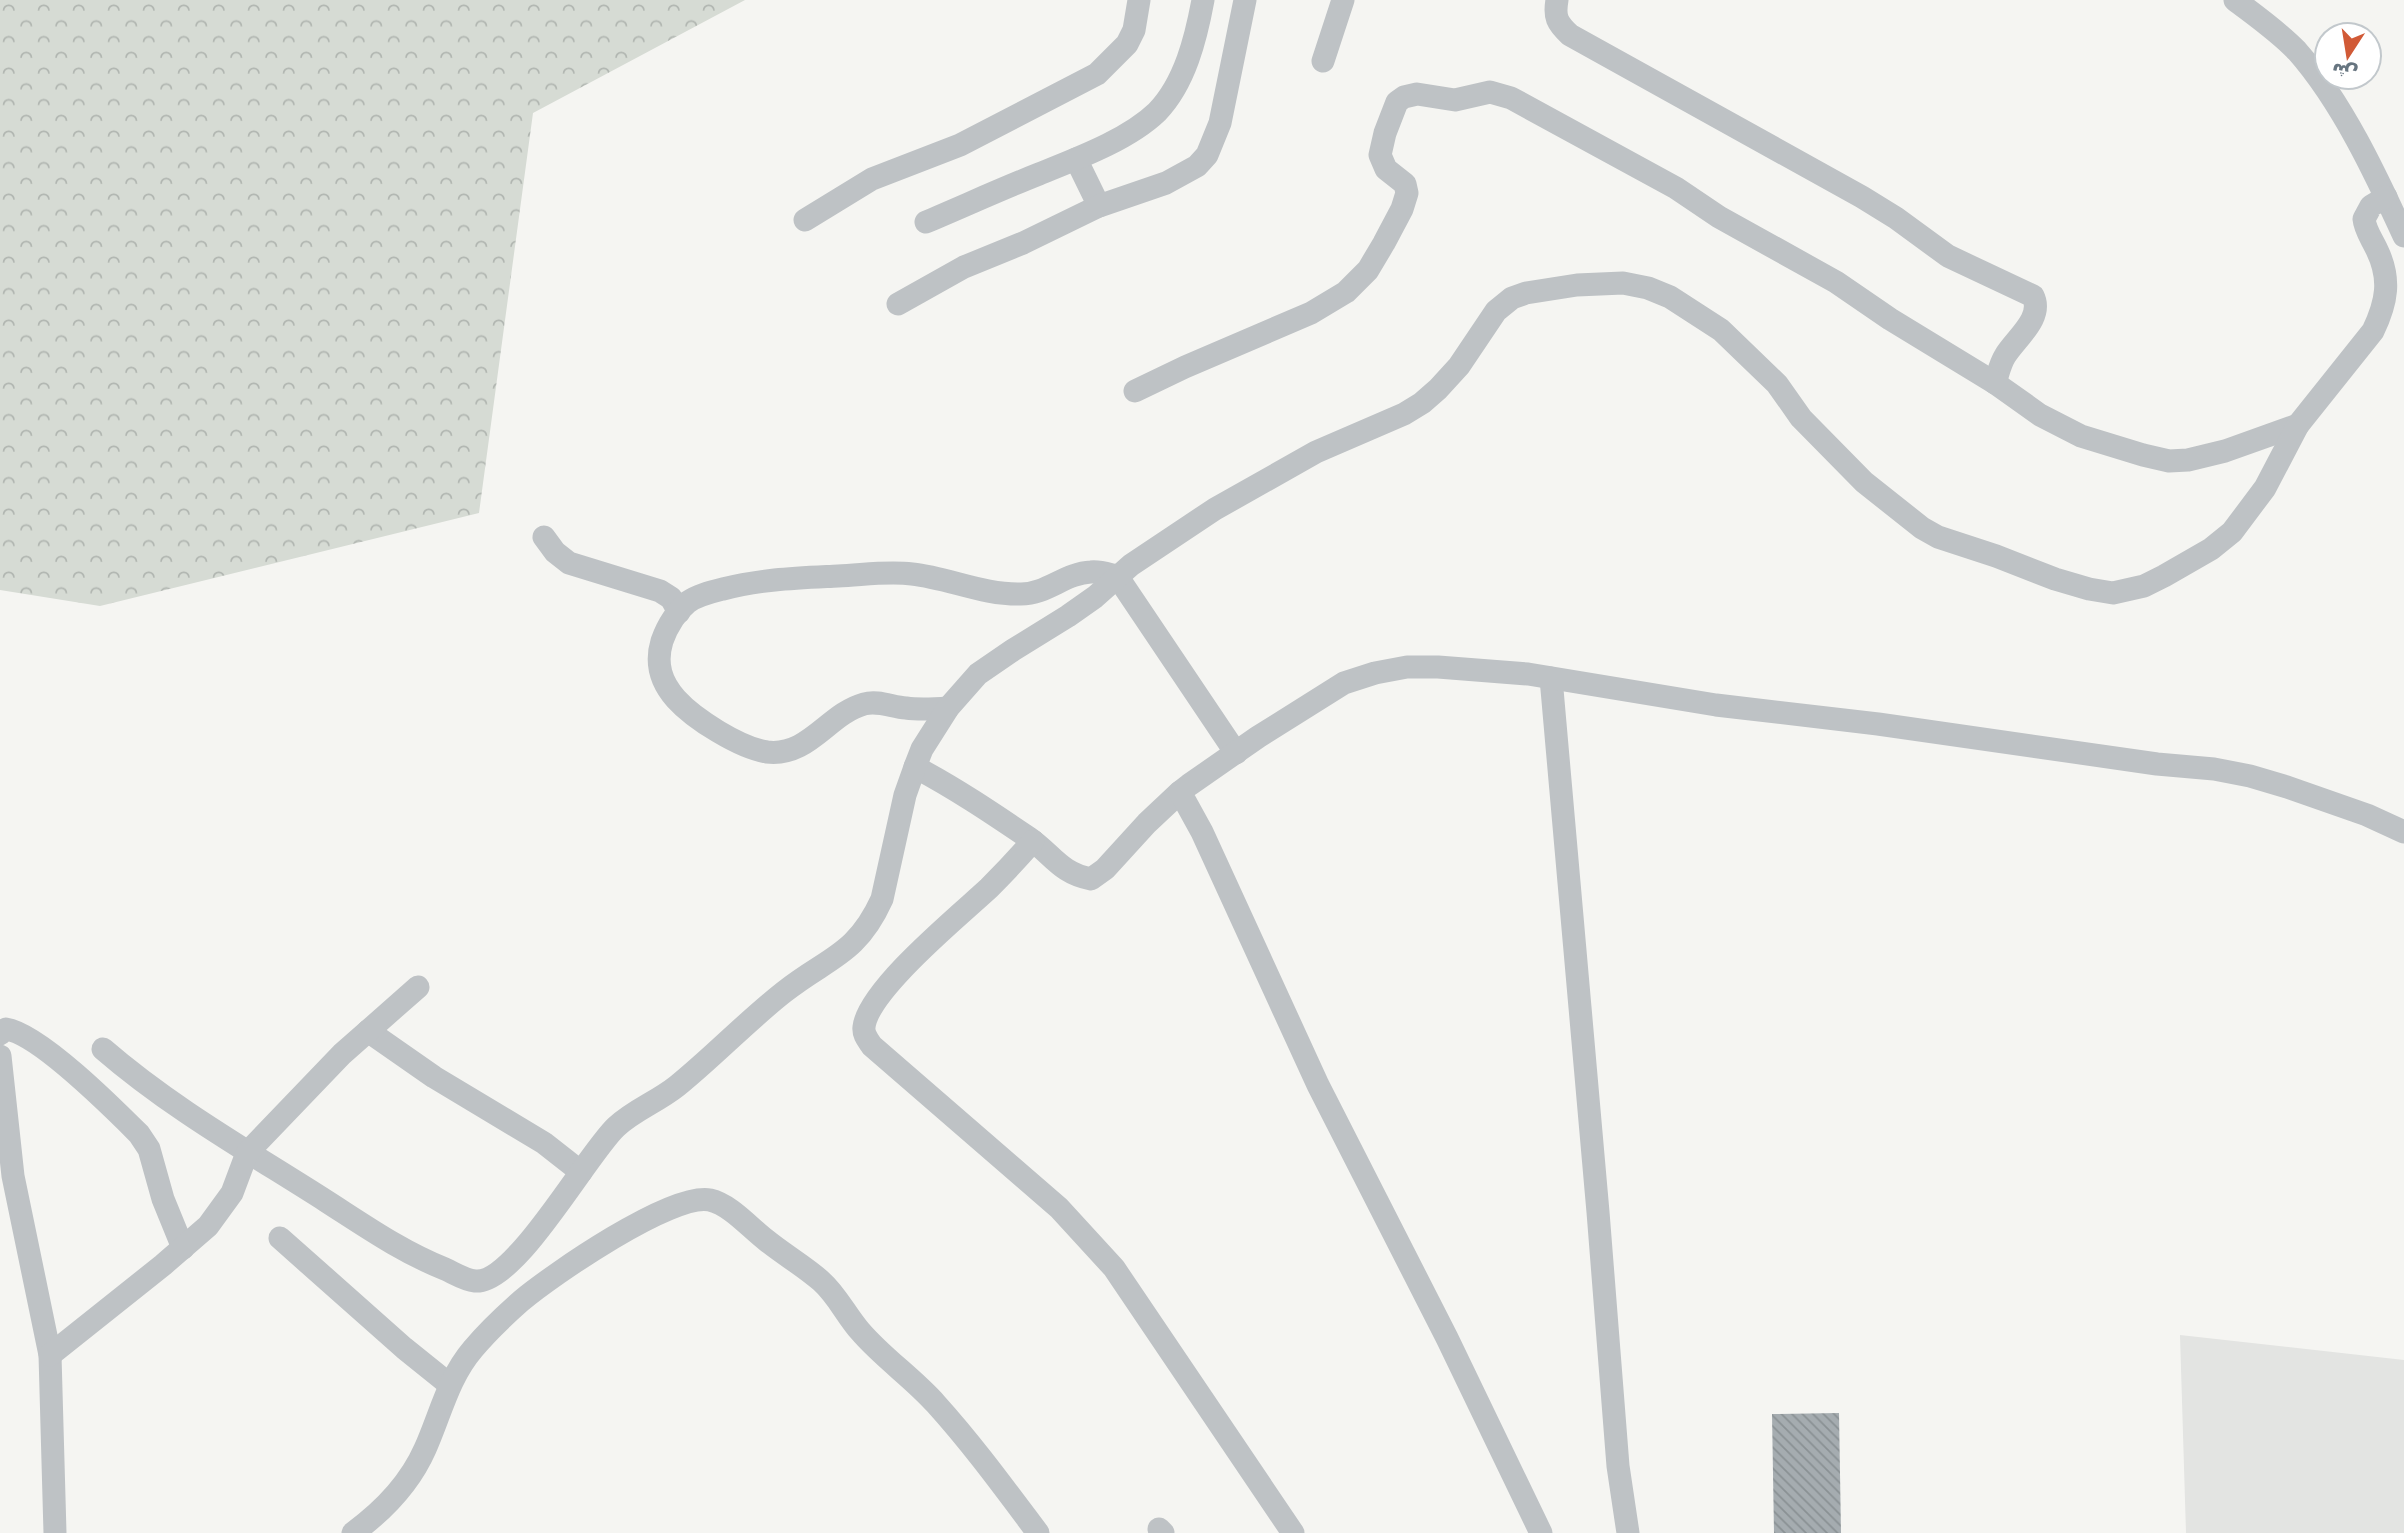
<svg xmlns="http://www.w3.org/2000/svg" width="2404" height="1533" viewBox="0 0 2404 1533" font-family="'DejaVu Sans','Noto Naskh Arabic',sans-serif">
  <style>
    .built { fill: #e3e4e2 }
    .forest { fill: url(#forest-crowns) }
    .building { fill: url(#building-back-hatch) }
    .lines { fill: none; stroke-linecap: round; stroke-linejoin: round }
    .minor { stroke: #bec2c5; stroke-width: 23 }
  </style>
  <defs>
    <pattern id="forest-crowns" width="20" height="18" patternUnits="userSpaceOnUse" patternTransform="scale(1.75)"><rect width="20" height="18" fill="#d6dbd4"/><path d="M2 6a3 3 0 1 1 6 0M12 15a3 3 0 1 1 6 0" fill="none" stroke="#b1b6b1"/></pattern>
    <pattern id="building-back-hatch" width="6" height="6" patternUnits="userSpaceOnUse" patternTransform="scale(1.75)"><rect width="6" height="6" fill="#a5acb0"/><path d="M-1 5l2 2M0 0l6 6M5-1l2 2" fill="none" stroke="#8a9194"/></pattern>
  </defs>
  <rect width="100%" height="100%" fill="#f5f5f2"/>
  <path class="built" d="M2180 1335 2404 1360V1533H2186Z"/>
  <path class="forest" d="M0 0H745L533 113 479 513 100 606 0 590Z"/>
  <path class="building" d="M1839 1413 1841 1533H1774L1772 1414Z"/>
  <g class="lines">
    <g class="minor">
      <path d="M1557 0C1554 17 1557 23 1570 35L1862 197 1896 218 1948 256 2033 296C2044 318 2015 339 2005 356 2000 364 1998 374 1995 383"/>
      <path d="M2235 0C2256 16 2279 32 2297 51 2342 102 2376 175 2404 236"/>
      <path d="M1323 61 1343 0"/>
      <path d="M1076 159 1099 206"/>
      <path d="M805 220 872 179 960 145 1097 74 1127 44 1134 30 1139 0"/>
      <path d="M926 222C964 206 1001 189 1039 174 1076 159 1128 140 1157 112 1185 83 1196 38 1203 0"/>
      <path d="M898 304 964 267 1023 243 1099 206 1166 183 1197 166 1207 155 1220 123 1245 0"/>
      <path d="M1135 391 1185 367 1311 313 1346 292 1368 270 1384 243 1402 209 1407 193 1405 184 1386 169 1380 155 1385 133 1397 102 1404 97 1417 94 1455 100 1490 92 1511 98 1676 188 1719 217 1836 282 1890 319 1995 383 2040 415 2081 436 2143 455 2169 461 2188 460 2225 451 2298 425"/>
      <path d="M544 537 555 552 569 563 660 591 671 598 679 612"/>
      <path d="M1551 678 1598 1212 1618 1466 1628 1533"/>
      <path d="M948 708C934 709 920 710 906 708 892 707 878 700 864 704 828 714 809 757 767 752 740 748 694 719 676 699 661 682 655 664 662 641 667 627 676 612 688 602 698 595 711 592 723 589 761 579 799 578 838 576 863 575 887 571 912 574 949 578 983 595 1021 594 1047 594 1065 573 1091 572 1100 571 1108 574 1117 576L1236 753"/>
      <path d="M915 767C955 788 992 813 1029 838 1053 855 1060 873 1091 879L1105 869 1147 823 1180 792"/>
      <path d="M1033 841C1019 857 1004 873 989 888 960 915 868 990 864 1027 863 1035 868 1040 872 1046L1059 1208 1114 1268 1293 1533"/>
      <path d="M368 1031 434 1077 544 1143 581 1172"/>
      <path d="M0 1034 6 1029C39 1034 113 1108 139 1134L149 1149 163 1199 183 1248"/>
      <path d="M103 1049C171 1108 251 1153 326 1201 365 1226 402 1252 445 1269 454 1273 465 1280 475 1281 515 1285 587 1154 616 1127 634 1110 657 1102 677 1086 714 1056 747 1021 784 992 828 957 856 956 882 899L905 795 915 767 922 749 948 708 978 674 1013 650 1068 616 1095 597 1131 565 1215 509 1316 452 1404 414 1422 403 1438 389 1459 366 1496 311 1512 298 1526 293 1577 285 1623 283 1648 288 1670 297 1721 330 1777 384 1801 418 1864 482 1922 528 1938 537 1996 556 2055 579 2089 589 2113 593 2144 586 2164 576 2211 549 2232 532 2265 488 2298 425 2373 331C2387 302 2391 279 2377 250 2372 239 2365 230 2364 219L2371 206 2386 197"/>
      <path d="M0 1056 13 1176 50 1355 55 1533"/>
      <path d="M280 1238 404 1348 450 1385"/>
      <path d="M50 1355 163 1265 208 1226 232 1193 247 1153 342 1054 418 987"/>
      <path d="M1159 1529 1163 1533"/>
      <path d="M353 1533C383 1511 410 1483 425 1449 440 1416 448 1378 473 1349 487 1332 504 1316 521 1301 552 1275 672 1192 710 1200 731 1205 749 1227 766 1240 783 1254 804 1266 821 1281 837 1295 846 1315 860 1331 883 1358 913 1378 936 1404 973 1445 1005 1489 1038 1533"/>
      <path d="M1541 1533 1447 1338 1318 1085 1202 832 1180 792 1189 785 1258 737 1344 683 1375 673 1407 667H1438L1528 674 1716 705 1878 724 2157 764 2214 769 2250 776 2287 787 2367 815 2404 832"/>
    </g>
  </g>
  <g transform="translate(2348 56) rotate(192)"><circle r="33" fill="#ffffff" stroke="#c2c8cc" stroke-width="2"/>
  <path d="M0-5L12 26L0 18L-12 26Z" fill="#d15a36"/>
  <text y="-10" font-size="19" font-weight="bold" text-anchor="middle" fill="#677580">ش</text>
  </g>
</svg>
